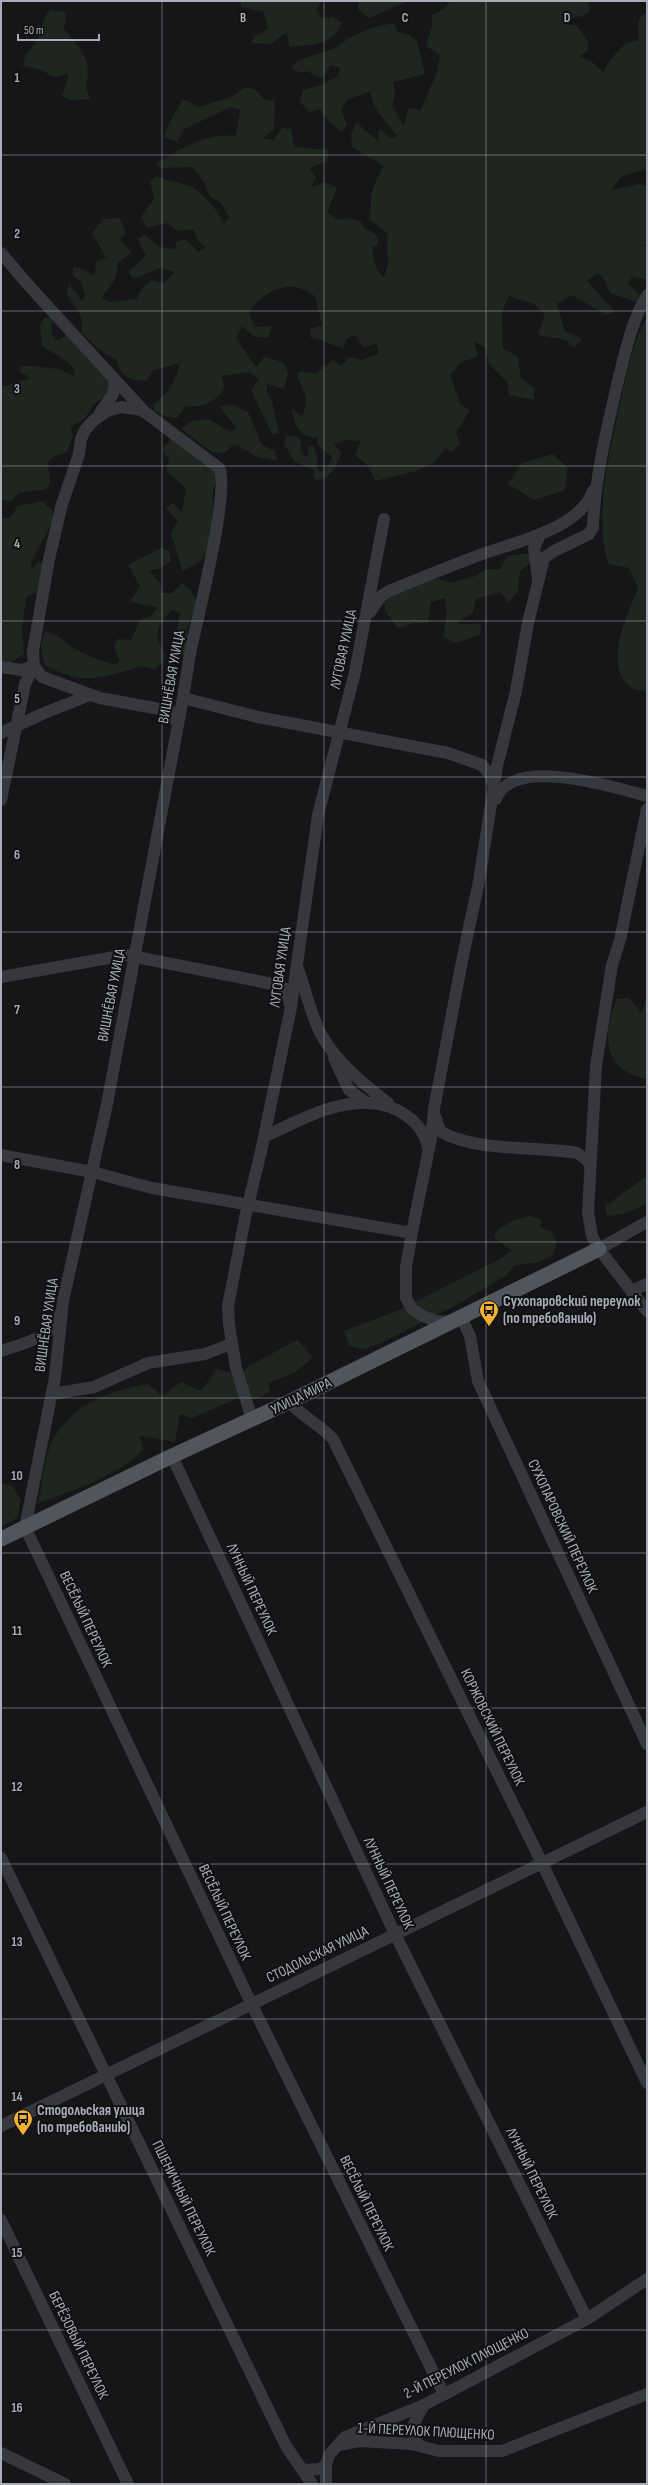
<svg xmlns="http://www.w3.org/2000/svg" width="648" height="2485" viewBox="0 0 648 2485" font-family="'Sofia Sans Condensed',sans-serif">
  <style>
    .green { fill: #1e261f }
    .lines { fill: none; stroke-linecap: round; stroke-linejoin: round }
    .minor { stroke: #37383d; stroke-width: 12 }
    .major { stroke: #53555c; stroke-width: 15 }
    .grid { fill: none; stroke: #a8adb8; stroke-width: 1; stroke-opacity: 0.55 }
    .labels { text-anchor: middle; stroke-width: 4; stroke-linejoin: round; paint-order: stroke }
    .street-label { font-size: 15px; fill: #a8adb8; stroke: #111113 }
    .poi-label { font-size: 15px; font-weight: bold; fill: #a8adb8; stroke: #111113; text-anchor: start }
    .grid-label { font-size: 13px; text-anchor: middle; font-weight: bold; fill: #a8adb8; stroke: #111113; stroke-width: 4; stroke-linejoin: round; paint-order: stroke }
  </style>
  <rect width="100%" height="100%" fill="#161618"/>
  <g class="green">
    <path d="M241 1H322L316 10 322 18 333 17 342 23C332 47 310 44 289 47L287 32 271 44 252 43 254 37 268 28 264 12 241 7Z"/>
    <path d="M359 1H409L369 18 358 9Z"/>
    <path d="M451 1H589L590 11 581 17 575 16 568 25H576L588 41V50L580 56 591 61 603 72C613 57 620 42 639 40 639 28 634 18 647 12V169L621 177 611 190 640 184 647 186V243L643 245 647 247V280L632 277 628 284 639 294 637 302 610 293 605 281 598 273 587 281 615 312 607 315 571 295 557 304 565 331 582 339 574 348 566 340 538 335 545 315 534 304 509 296 502 312 503 348 518 357 521 378 534 388V400L509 395 507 382 489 364 485 347 474 341 478 357 461 362 450 375 461 405 470 410 456 433 460 443 451 452 445 448 434 463 416 471 375 481 369 467 355 455 361 441 345 440 334 444 342 453C336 465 332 478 318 481L313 477 314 470 295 462 284 444 286 436H295L300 439 301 450 305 457 308 454V446L314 447 318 462 316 467 320 472 329 465 332 457 318 445V438C300 438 294 425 292 409L302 417C309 400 305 392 297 376L299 371 315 374 333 360 341 366 350 357 361 360 379 354 376 344 363 347 355 335 347 338 344 348C332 346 323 339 311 338L310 329 322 325 315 296C310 294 301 287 295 287 278 285 255 298 249 314L255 327 272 326 268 338 253 336 242 326 236 338 256 367 264 357 283 362 288 373 284 389 267 384V393L272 401 279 434H272L251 390 259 379 248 372 222 376 225 388C215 402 204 408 186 406L177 418 167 417 154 411 153 405C169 393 175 382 180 363L152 371 147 381C131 380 121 379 117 361L100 350 82 333V318L67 294 69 283 82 301 85 294 81 282 73 276V267C83 267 86 273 95 275L96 262 106 257 92 233 104 219 120 218 126 234 120 238 131 253 118 263 115 279 101 298 111 302 136 299 144 286 152 280 164 283 174 272 160 268 134 279 128 272 146 256 137 239 145 235 160 247 175 249 176 242 185 239 198 252 206 247 199 242 193 229 178 231 167 223 147 228 141 217 154 199 150 181 157 176C166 181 174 181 184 184 200 188 218 210 224 224L229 217 220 202 210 197 204 182 193 167 160 168 157 163C183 148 205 133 236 136L240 110 231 107 184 129 177 142 164 137 167 127 183 99 198 107 232 97 245 87 256 90 263 99 275 101 274 129 263 138 273 140 282 128 291 129 294 147 329 150 327 161 310 168 316 178 311 187 325 182 337 188 327 212 336 220 350 218 361 222 365 230 371 231 378 238 377 246 372 247C373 259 374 269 384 277L388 264 387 233 369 219C371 211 371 204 371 196 373 185 379 175 384 166L352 147 351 133 357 123 378 141 379 128 390 138 397 136 375 108 370 92 348 99 341 110 347 124 342 132 329 122 320 109 309 112 300 102 303 90 323 84 338 76 340 68 330 65 322 79 307 71 300 73 291 67 299 60 335 48 351 37 371 28 393 23 398 32 409 35 417 41 425 74 393 82 395 93 392 105 404 127 408 108 421 110 437 72 440 55 426 46 432 26V15L443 9Z"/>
    <path d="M50 10 66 12 64 29C73 40 89 56 88 72 88 87 83 83 91 99L70 100 62 96 69 74 53 77 42 70 23 66C23 54 32 49 38 39 44 27 39 23 50 10Z"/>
    <path d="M52 317V334L58 341 69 333 112 380 105 397 95 403 85 418 71 427 73 436 66 453 54 456 48 462 50 483 46 489 19 493 11 501 1 500V387L31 378 20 372 21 365 59 369 73 376 75 370 67 361 42 346 40 326 44 318Z"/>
    <path d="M647 317V691C643 690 636 690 632 688 601 668 628 614 638 588L629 568 608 564C594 511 609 456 620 404 627 374 632 343 647 317Z"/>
    <path d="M233 405 248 412 262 445 275 451 277 461 255 456 239 446 233 445 224 453 212 452 181 429 191 421 209 419 230 432 237 428 219 406Z"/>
    <path d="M172 437 218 470C218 479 213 486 213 494 213 512 214 548 199 562 195 566 187 568 182 571 180 557 174 546 171 533L178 521 166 508 173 503 182 513 186 488 166 471 169 460 162 450Z"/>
    <path d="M553 454 568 468 565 490 534 500 508 484 522 463Z"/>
    <path d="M42 501 52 511 53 521 31 562 32 569 39 561 45 565 39 591 26 597 22 630 24 654 10 663 1 662V518H10L18 506Z"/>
    <path d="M161 548 169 551 171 561 160 569 149 570 160 583 162 593H172L182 583 190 589 197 602 187 629 190 651 183 656 176 640 180 612 171 610C165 618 155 628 158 639 161 649 165 649 164 661L155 669C136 664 142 667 125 671 90 680 78 683 45 665 41 652 39 643 46 631 62 637 63 641 76 649 87 656 102 661 115 665L120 661 114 647 117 639 131 640 140 620 152 615 157 607 130 602 140 586 128 565Z"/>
    <path d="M530 553 532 561 520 571 518 590 509 603 500 592 476 599 473 613 457 622 460 624H481L480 635 456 643 443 637 447 614 445 598 431 602 428 623H413L398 628 385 611 384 592C406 584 428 572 450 583L476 576 486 569H500L508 556Z"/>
    <path d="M647 996V1079C602 1071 602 1033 617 999L629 998 642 1013Z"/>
    <path d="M647 1176V1204L623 1214 607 1216 605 1206Z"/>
    <path d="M530 1216 542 1220 540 1228 551 1231 557 1243 552 1256 536 1263 515 1265 505 1276 460 1303 379 1344 364 1349 349 1346 344 1331 399 1310 500 1259 512 1250 494 1238 497 1230 514 1220Z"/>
    <path d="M297 1340 313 1357 296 1372 268 1383 270 1392 257 1399 238 1398 192 1418 180 1414 175 1442 140 1436 143 1450C120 1475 70 1492 38 1503 42 1486 43 1465 49 1449 64 1408 108 1390 148 1384L162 1396 181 1382 201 1391 217 1369 231 1373 238 1378 247 1367Z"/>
    <path d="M1 1482 13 1487 21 1501 17 1518 1 1527Z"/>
  </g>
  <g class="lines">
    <g class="minor">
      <path d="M1 253 30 287 142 409"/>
      <path d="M100 413 113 394 115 380"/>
      <path d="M538 579 534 548 540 535"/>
      <path d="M370 612 381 596 389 591C418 579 448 567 477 556 513 542 578 531 593 491"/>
      <path d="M1 667 22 670 34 666"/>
      <path d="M183 698 258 717 448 753 482 765 490 775 494 786"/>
      <path d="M178 724 170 711 100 698 42 677 34 666 33 651 49 559 62 504 79 454 81 439 85 430 94 420 107 411 121 407 142 410 219 468C231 491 195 626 189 659 187 672 185 685 183 698L107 1104 63 1301 55 1377 25 1527 251 2003 444 2394"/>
      <path d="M1 733 42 714 90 695"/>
      <path d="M496 799C513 755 613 787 647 796"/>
      <path d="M1 800 25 684 34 666"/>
      <path d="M647 809 620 940 612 965 596 1066 588 1212 592 1236 599 1249 647 1311"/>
      <path d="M298 969C305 988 312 1019 322 1036 337 1063 364 1084 388 1103"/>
      <path d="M1 977 126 955 278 985 285 989 290 1004"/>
      <path d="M334 1058 349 1090 364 1101"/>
      <path d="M435 1116 440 1131C473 1152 538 1146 577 1153L588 1161 590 1166"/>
      <path d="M264 1137C306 1117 363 1084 407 1116 418 1124 425 1133 428 1147"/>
      <path d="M1 1155 92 1172 152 1188 412 1233"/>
      <path d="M599 1249 647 1222"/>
      <path d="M631 1291 647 1284"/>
      <path d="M461 1317 470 1336 478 1381 647 1744"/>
      <path d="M451 1322 435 1321 423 1316 412 1309 406 1298V1267L413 1227 431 1139 434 1109 462 961 479 881 497 766 516 691 528 623 544 558 554 551 589 534 593 527C595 478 606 432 617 385 625 354 631 322 647 295"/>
      <path d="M1 1351C21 1344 54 1338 60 1314"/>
      <path d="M52 1394 94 1387 148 1363 205 1354 231 1344"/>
      <path d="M289 1402C303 1417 319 1424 333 1439L542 1863 647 2083"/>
      <path d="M252 1419 236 1368 229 1324 228 1306 245 1218 262 1147 291 1007 318 815 355 672 384 519"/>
      <path d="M172 1456 395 1934 587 2319"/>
      <path d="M1 1858 286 2446 312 2484"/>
      <path d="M1 2126 647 1812"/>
      <path d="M1 2220 128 2484"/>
      <path d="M339 2445 359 2441 411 2444 439 2451H502L647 2394"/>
      <path d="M420 2446C406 2433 416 2418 424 2405"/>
      <path d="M1 2453 65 2484"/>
      <path d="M326 2465V2484"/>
      <path d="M304 2470 320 2469 326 2465 329 2455 345 2437 424 2405 587 2319 647 2279"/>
    </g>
    <path class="major" d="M1 1539 172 1456 289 1402 599 1249"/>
  </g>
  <path class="grid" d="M162 1V2484M324 1V2484M486 1V2484M1 155H647M1 311H647M1 466H647M1 621H647M1 777H647M1 932H647M1 1087H647M1 1242H647M1 1398H647M1 1553H647M1 1708H647M1 1864H647M1 2019H647M1 2174H647M1 2330H647"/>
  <defs>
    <symbol id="bus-pin" viewBox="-11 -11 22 30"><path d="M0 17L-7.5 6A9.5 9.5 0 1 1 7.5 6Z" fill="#f2b134" stroke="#111113"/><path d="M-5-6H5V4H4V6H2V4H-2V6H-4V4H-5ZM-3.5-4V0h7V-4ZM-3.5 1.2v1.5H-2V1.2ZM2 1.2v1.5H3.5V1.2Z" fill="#111"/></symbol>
  </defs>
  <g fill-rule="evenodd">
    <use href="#bus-pin" x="478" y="1299" width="22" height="30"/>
    <use href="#bus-pin" x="12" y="2108" width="22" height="30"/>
  </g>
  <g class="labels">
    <g class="street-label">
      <text transform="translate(343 649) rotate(-78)" y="5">ЛУГОВАЯ УЛИЦА</text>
      <text transform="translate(171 677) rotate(-80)" y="5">ВИШНЁВАЯ УЛИЦА</text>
      <text transform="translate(280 967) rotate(-82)" y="5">ЛУГОВАЯ УЛИЦА</text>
      <text transform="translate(111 995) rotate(-79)" y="5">ВИШНЁВАЯ УЛИЦА</text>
      <text transform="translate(46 1325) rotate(-82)" y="5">ВИШНЁВАЯ УЛИЦА</text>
      <text transform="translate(301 1396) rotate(-26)" y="5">УЛИЦА МИРА</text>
      <text transform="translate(563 1526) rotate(65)" y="5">СУХОПАРОВСКИЙ ПЕРЕУЛОК</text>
      <text transform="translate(252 1589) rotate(65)" y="5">ЛУННЫЙ ПЕРЕУЛОК</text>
      <text transform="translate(86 1619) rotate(65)" y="5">ВЕСЁЛЫЙ ПЕРЕУЛОК</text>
      <text transform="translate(493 1727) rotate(64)" y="5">КОРЖОВСКИЙ ПЕРЕУЛОК</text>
      <text transform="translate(389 1883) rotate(65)" y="5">ЛУННЫЙ ПЕРЕУЛОК</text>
      <text transform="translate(225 1912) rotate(65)" y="5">ВЕСЁЛЫЙ ПЕРЕУЛОК</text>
      <text transform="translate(317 1954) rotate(-26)" y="5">СТОДОЛЬСКАЯ УЛИЦА</text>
      <text transform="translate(532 2173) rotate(64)" y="5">ЛУННЫЙ ПЕРЕУЛОК</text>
      <text transform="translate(184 2198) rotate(64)" y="5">ПШЕНИЧНЫЙ ПЕРЕУЛОК</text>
      <text transform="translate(367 2203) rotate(64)" y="5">ВЕСЁЛЫЙ ПЕРЕУЛОК</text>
      <text transform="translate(79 2345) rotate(64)" y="5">БЕРЁЗОВЫЙ ПЕРЕУЛОК</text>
      <text transform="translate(466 2363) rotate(-27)" y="5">2-Й ПЕРЕУЛОК ПЛЮЩЕНКО</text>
      <text transform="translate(426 2431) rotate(3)" y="5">1-Й ПЕРЕУЛОК ПЛЮЩЕНКО</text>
    </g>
    <g class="poi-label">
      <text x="503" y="1306">Сухопаровский переулок<tspan x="503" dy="17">(по требованию)</tspan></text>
      <text x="37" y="2115">Стодольская улица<tspan x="37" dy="17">(по требованию)</tspan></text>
    </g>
  </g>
  <g class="grid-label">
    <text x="243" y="22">B</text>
    <text x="405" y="22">C</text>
    <text x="567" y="22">D</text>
    <text x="17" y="82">1</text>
    <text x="17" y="238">2</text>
    <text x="17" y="393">3</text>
    <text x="17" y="548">4</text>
    <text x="17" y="703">5</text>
    <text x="17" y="859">6</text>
    <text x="17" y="1014">7</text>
    <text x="17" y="1169">8</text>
    <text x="17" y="1325">9</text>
    <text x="17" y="1480">10</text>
    <text x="17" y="1635">11</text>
    <text x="17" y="1791">12</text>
    <text x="17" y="1946">13</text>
    <text x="17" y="2101">14</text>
    <text x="17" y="2257">15</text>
    <text x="17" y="2412">16</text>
  </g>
  <rect width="648" height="2485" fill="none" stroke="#a8adb8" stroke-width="4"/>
  <path d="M18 34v6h81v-6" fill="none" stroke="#a8adb8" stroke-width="2"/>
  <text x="24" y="34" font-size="12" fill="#a8adb8" stroke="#111113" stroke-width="3" paint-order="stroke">50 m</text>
</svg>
